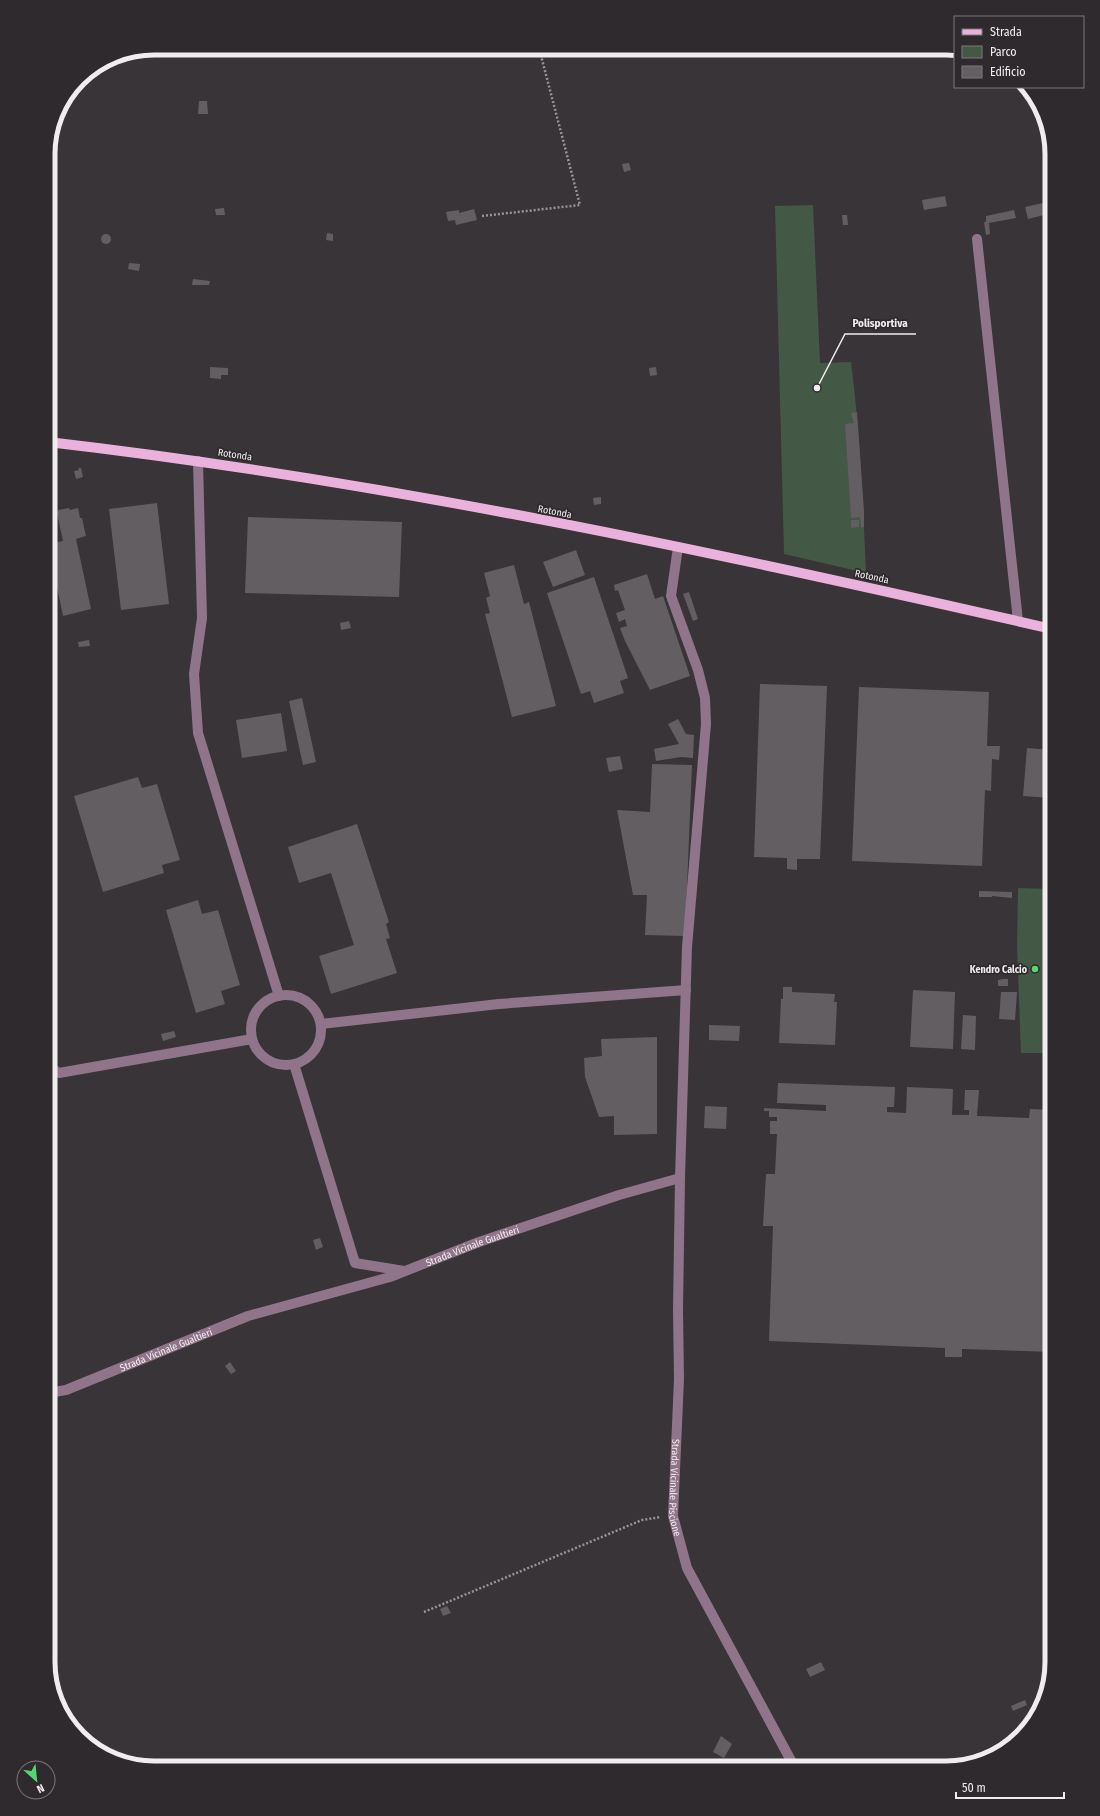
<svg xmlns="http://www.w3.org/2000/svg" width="1100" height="1816" viewBox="0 0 1100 1816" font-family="'Fira Sans Condensed',sans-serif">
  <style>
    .green { fill: #435845 }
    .building { fill: #635e62 }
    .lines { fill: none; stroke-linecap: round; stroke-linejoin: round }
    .path { stroke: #979496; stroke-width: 2.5; stroke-dasharray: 2 2; stroke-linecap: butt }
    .minor { stroke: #907489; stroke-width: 10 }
    .major { stroke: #eab1dc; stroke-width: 10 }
    .poi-dot { fill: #56d671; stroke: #2e2a2d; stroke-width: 1.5 }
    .labels { text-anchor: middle; stroke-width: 3.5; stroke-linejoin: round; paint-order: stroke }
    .street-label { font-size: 10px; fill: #f0edef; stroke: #2e2a2d }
    .poi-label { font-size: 10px; font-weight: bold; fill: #f0edef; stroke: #2e2a2d; text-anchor: end }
    .rim { fill: none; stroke: #f0edef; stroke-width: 5 }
    .leader { fill: none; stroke: #f0edef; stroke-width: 1.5 }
    .callout-dot { fill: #f0edef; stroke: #2e2a2d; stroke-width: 1.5 }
    .callout-label { font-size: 11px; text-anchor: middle; font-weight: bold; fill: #f0edef; stroke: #2e2a2d; stroke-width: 3.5; stroke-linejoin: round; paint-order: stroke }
  </style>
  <rect width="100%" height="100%" fill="#383437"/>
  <g class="green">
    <path d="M813 205 820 363 851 362C860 432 863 503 866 573L784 554 775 206Z"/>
    <path d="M1018 888 1052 889V1053H1021L1017 945Z"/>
  </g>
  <g class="building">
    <path d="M199 101H207L208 114H198Z"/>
    <path d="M629 163 631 170 624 172 622 164Z"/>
    <path d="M945 196 947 206 924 210 922 200Z"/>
    <path d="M1052 201V226L1047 227 1044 215 1028 219 1025 207Z"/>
    <path d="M224 208 225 215H216L215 209Z"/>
    <path d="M474 209 477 220 456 225 455 220 448 221 446 212 459 210V213Z"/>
    <path d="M1014 210 1016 218 989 223 990 234 986 235 984 222H986V216Z"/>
    <path d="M842 215H847L848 225H843Z"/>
    <path d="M327 233 333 234V241L326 240Z"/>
    <circle cx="106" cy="239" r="5"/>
    <path d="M129 263 140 264 139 271 128 269Z"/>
    <path d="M193 279 210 281 209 285H192Z"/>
    <path d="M210 367 228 368V375H221V379L210 378Z"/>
    <path d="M656 367 657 375 650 376 649 368Z"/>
    <path d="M857 412 864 511V527L861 528 860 517 851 518 845 424 854 423 851 413Z"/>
    <path d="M78 468H81L83 477 76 479 74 471 79 470Z"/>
    <path d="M601 497V504L594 505 593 498Z"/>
    <path d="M157 503 169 604 121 610 109 509Z"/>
    <path d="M69 508 70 510 78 508 80 518H82L86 536 76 539 91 609 63 616 48 544 63 541 57 513 58 510Z"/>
    <path d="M248 517 402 522 399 597 245 593Z"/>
    <path d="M851 520H859V527L851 528Z"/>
    <path d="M576 550 585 575 553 587 543 562Z"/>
    <path d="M514 565 524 604 529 602 556 706 512 717 485 614 490 613 486 598 490 596 484 573Z"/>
    <path d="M647 574 655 599 663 596 690 676 650 690 625 641 620 628 627 626 625 619 619 622 616 613 625 610 618 590 615 591 614 585Z"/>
    <path d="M594 577 628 678 620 681 624 693 594 703 590 691 581 694 547 593Z"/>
    <path d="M689 592 698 619 693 621 683 594Z"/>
    <path d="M349 621 351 628 341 630 340 623Z"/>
    <path d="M89 640 90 646 79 647 78 642Z"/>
    <path d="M760 684 827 686 820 859H797V870L787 869V858L754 857Z"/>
    <path d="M859 687 989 692 987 746H1000L999 760 992 759 991 791 985 790 982 866 852 861Z"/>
    <path d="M302 698 316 762 303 765 289 701Z"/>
    <path d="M281 713 287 751 242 758 236 720Z"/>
    <path d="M678 719 686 734 694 735 693 758 681 757 656 761 654 749 679 744 668 724Z"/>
    <path d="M1027 748 1052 750V798L1023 796Z"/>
    <path d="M620 756 623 769 609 772 606 758Z"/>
    <path d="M652 764 692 765 685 936 645 935 647 895H633L617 810 650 812Z"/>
    <path d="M138 777 142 788 157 784 180 860 162 865 164 873 103 892 74 796Z"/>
    <path d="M357 824 389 922 386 924 390 938 386 939 397 973 331 994 319 956 354 945 331 873 299 883 288 847Z"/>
    <path d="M979 891 1012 892V898L992 896V897H979Z"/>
    <path d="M198 900 202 914 218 910 240 985 221 991 225 1004 196 1013 166 910Z"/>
    <path d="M1003 979H1008V986H998V980Z"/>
    <path d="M783 987H792V992L835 994 834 1002H837L835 1045 779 1043 781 999H783Z"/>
    <path d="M913 990 955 992 953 1049 910 1047Z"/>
    <path d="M1001 992H1017L1015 1020 999 1019Z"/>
    <path d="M963 1015 976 1016 975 1050 961 1049Z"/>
    <path d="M709 1025 740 1026 739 1041 709 1040Z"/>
    <path d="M174 1031 176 1037 163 1041 161 1034Z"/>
    <path d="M657 1037V1134L614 1135V1116L599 1117 585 1077 584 1058 602 1056 601 1039Z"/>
    <path d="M778 1083 895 1087 894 1107H887V1112L906 1113 907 1087 953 1089 952 1115H969V1110H964L965 1090H979L977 1116 1029 1118 1030 1109 1052 1110V1352L962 1349V1357H945V1348L769 1341 773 1226H763L766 1174H775L777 1134H770V1121H777V1117H769V1111H764V1108L826 1111V1105L777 1103Z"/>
    <path d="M705 1106 727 1107 726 1129 704 1128Z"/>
    <path d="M320 1238 323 1247 316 1250 313 1240Z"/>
    <path d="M230 1362 236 1371 231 1374 225 1366Z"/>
    <path d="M447 1606 451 1613 443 1616 440 1609Z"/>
    <path d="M821 1662 825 1670 810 1677 806 1669Z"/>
    <path d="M1025 1700 1027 1705 1013 1711 1011 1706Z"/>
    <path d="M721 1736 732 1744 724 1758 713 1752Z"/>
  </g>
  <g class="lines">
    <g class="path">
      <path d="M482 216 580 205 539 48"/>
      <path d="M424 1612 642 1520 661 1517"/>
    </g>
    <g class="minor">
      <path d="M977 239 1018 621"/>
      <path d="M198 461 202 618 194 674 198 733 279 996"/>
      <circle cx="286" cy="1030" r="35"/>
      <path d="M321 1024 499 1004 686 990"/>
      <path d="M294 1064 355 1263 404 1271"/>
      <path d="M48 1066 59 1073 252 1039"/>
      <path id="s1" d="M680 1178 678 1310 679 1379 673 1516 687 1568 795 1768"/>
      <path id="s2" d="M48 1393 66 1390 248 1316 390 1277 479 1242 619 1195 680 1178 687 947 706 724 705 698 698 670 671 596 678 547"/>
    </g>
    <path class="major" d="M48 442C386 481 720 553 1052 629"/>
  </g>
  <circle class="poi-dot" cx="1035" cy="969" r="4"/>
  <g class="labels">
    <g class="street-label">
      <text transform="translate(235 454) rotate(8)" y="4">Rotonda</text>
      <text transform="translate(555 511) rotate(11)" y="4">Rotonda</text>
      <text transform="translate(872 576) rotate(12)" y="4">Rotonda</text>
      <text dy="4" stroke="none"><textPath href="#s2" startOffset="450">Strada Vicinale Gualtieri</textPath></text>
      <text dy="4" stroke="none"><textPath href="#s2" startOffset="126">Strada Vicinale Gualtieri</textPath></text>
      <text dy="4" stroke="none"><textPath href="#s1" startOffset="310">Strada Vicinale Piscione</textPath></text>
    </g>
    <g class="poi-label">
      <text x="1027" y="973">Kendro Calcio</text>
    </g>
  </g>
  <path d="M0 0H1100V1816H0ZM154 55H946A99 99 0 0 1 1045 154V1662A99 99 0 0 1 946 1761H154A99 99 0 0 1 55 1662V154A99 99 0 0 1 154 55Z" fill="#2e2a2d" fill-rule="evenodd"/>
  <path class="rim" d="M154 55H946A99 99 0 0 1 1045 154V1662A99 99 0 0 1 946 1761H154A99 99 0 0 1 55 1662V154A99 99 0 0 1 154 55Z"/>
  <path class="leader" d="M817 388L845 334H916"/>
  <circle class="callout-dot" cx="817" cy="388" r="4"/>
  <g class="callout-label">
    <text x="880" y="327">Polisportiva</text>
  </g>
  <rect x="954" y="16" width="130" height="72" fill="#2e2a2d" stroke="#7c787b"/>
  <rect x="962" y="29" width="20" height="6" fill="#eab1dc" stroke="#7c787b"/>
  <text x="990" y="36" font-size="12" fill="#f0edef">Strada</text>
  <rect x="962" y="46" width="20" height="12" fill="#435845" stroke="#7c787b"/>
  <text x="990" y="56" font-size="12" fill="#f0edef">Parco</text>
  <rect x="962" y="66" width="20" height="12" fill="#635e62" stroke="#7c787b"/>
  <text x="990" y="76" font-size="12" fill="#f0edef">Edificio</text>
  <g transform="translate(36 1780) rotate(153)"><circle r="19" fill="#2e2a2d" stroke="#7c787b"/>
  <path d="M0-3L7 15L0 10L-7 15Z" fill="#56d671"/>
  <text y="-6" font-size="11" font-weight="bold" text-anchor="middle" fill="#f0edef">N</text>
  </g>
  <path d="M956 1792v6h108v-6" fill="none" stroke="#f0edef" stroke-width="2"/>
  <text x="962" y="1792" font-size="12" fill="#f0edef" stroke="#2e2a2d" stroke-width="3" paint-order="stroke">50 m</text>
</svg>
